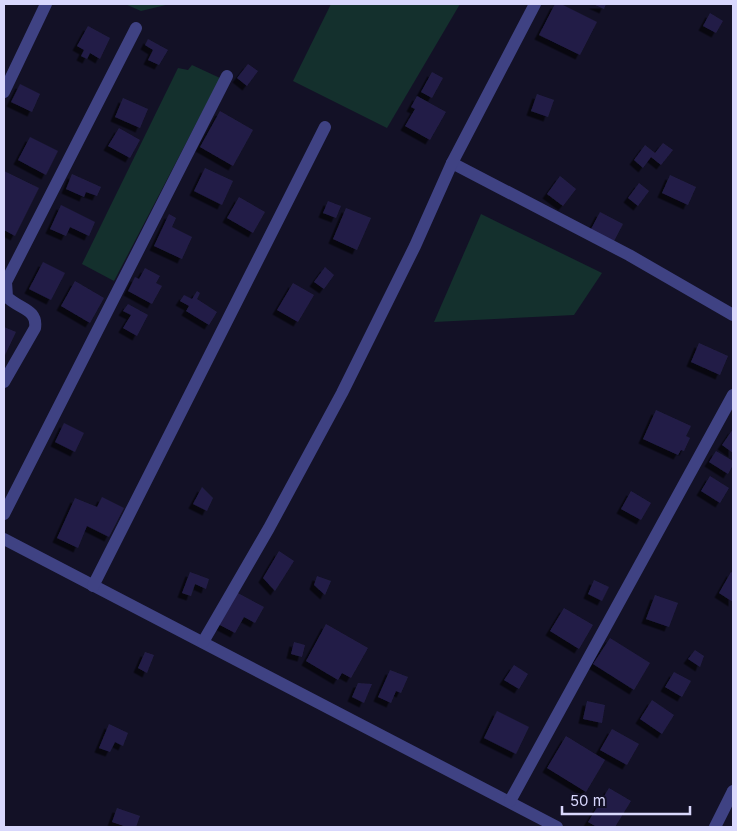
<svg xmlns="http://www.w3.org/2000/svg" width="737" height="831" viewBox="0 0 737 831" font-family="Inter,sans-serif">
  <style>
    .green { fill: #14302d }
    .building { fill: #231e46; filter: url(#shadow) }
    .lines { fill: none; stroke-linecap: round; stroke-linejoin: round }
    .minor { stroke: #3f4283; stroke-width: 12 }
  </style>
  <defs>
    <filter id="shadow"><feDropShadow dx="-4.5" dy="4.5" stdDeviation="0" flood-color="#0009"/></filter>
  </defs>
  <rect width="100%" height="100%" fill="#131126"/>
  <g class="green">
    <path d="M125 4H170L141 11Z"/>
    <path d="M331 4H460L387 128 293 81Z"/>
    <path d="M192 65 220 78 114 281 82 264 178 68 188 70Z"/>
    <path d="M481 214 602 273 574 315 434 322Z"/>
  </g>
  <g class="building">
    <path d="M555 4H561L597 22 580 55 539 35Z"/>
    <path d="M593 4H606L604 9Z"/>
    <path d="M710 13 723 21 716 33 703 26Z"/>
    <path d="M88 26 110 38 100 59 90 53 87 59 81 56 84 50 77 46Z"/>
    <path d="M148 39 168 50 159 65 148 60 153 50 145 45Z"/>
    <path d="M248 64 258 71 247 86 237 78Z"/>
    <path d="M432 72 443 78 432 98 421 92Z"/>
    <path d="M20 84 40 94 32 112 11 102Z"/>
    <path d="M537 94 554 100 548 117 531 111Z"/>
    <path d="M417 96 446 112 430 140 405 126 415 109 411 107Z"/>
    <path d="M123 98 148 109 140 128 115 117Z"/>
    <path d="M220 111 253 130 233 166 200 147Z"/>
    <path d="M119 128 140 140 130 158 108 146Z"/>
    <path d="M30 137 58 151 46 175 18 160Z"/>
    <path d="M663 143 673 150 661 165 651 157 643 168 634 160 645 145 655 153Z"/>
    <path d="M205 168 233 181 222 205 194 191Z"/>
    <path d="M4 171 39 188 15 236 4 230Z"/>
    <path d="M72 174 101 187 97 196 86 192 84 197 66 189Z"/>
    <path d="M670 175 696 187 688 205 662 193Z"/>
    <path d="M560 176 576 189 563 206 547 194Z"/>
    <path d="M639 183 649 191 638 206 628 198Z"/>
    <path d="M239 197 265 212 253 233 227 218Z"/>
    <path d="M328 201 341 206 336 218 323 213Z"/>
    <path d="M61 205 95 222 89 236 70 227 66 236 50 229Z"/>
    <path d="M346 208 371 218 357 250 333 239Z"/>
    <path d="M600 212 623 224 613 243 590 231Z"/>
    <path d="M169 214 176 218 172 227 192 237 182 259 154 246Z"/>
    <path d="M43 262 65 273 51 300 29 289Z"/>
    <path d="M325 267 334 275 324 289 314 282Z"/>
    <path d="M145 268 160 276 156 283 162 286 152 304 128 291 135 277 139 279Z"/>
    <path d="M75 281 104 298 90 323 61 306Z"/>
    <path d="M293 283 314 295 298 322 277 310Z"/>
    <path d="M197 291 200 293 197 299 217 312 209 325 186 311 189 306 180 301 184 295 192 299Z"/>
    <path d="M128 304 148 315 137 336 123 328 131 315 123 311Z"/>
    <path d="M4 327 16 332 5 355H4Z"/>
    <path d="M699 343 728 356 720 375 691 362Z"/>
    <path d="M656 410 691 426 686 436 690 438 684 451 681 450 678 455 643 439Z"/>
    <path d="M64 423 84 433 75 452 55 442Z"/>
    <path d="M733 429V453L722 445Z"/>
    <path d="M716 451 733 461V465L728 474 709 462Z"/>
    <path d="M710 476 729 488 720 503 701 491Z"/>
    <path d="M202 487 213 498 207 511 193 504Z"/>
    <path d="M631 491 651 503 641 520 621 509Z"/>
    <path d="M102 497 124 508 109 537 87 526 78 548 57 538 75 498 97 507Z"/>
    <path d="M279 551 294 561 275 591 263 578Z"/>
    <path d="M190 572 209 579 206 589 195 584 191 596 182 593Z"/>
    <path d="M731 572 733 573V602L719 593Z"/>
    <path d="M317 576 331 581 325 595 314 585Z"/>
    <path d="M594 580 609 587 602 601 588 594Z"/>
    <path d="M236 592 264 607 255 623 244 617 235 633 218 624Z"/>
    <path d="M655 595 678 603 669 627 646 619Z"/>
    <path d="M564 608 593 625 579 649 550 631Z"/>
    <path d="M326 624 368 648 351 678 342 673 338 680 306 661Z"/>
    <path d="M610 638 650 663 634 690 593 664Z"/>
    <path d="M294 642 305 645 302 657 291 654Z"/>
    <path d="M695 650 704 656 700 667 688 659Z"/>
    <path d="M145 652 154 655 147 673 138 668Z"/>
    <path d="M514 665 528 674 519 689 504 680Z"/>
    <path d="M390 670 408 677 401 693 396 691 391 703 378 697Z"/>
    <path d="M674 672 691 681 682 697 665 687Z"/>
    <path d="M358 683 372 684 364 703 352 697Z"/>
    <path d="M652 700 674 715 662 734 640 719Z"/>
    <path d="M587 701 605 705 602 723 583 719Z"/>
    <path d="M497 711 529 727 516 754 484 738Z"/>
    <path d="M109 724 128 733 123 746 115 742 110 752 99 748Z"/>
    <path d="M612 729 639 744 627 765 600 750Z"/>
    <path d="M566 736 605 760 586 792 547 768Z"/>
    <path d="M609 788 631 801 615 827H597L588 822Z"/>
    <path d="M117 808 140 816 136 827H127L112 822Z"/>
  </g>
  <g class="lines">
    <g class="minor">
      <path d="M4 92 46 4"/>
      <path d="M452 163 629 255 733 315"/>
      <path d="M4 382 35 328C38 309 19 309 7 297L6 282 136 28"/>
      <path d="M4 514 227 76"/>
      <path d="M4 539 557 827"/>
      <path d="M93 586 325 127"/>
      <path d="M203 642 269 528 342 393 415 246 452 163 535 4"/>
      <path d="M510 801 733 395"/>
      <path d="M715 827 733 791"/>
    </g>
  </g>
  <rect width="737" height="831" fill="none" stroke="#d9d8fd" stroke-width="10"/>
  <path d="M562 806v8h128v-8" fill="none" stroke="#d9d8fd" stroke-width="2.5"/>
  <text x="570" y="806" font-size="15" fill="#d9d8fd" stroke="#131126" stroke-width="4" paint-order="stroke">50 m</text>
</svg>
